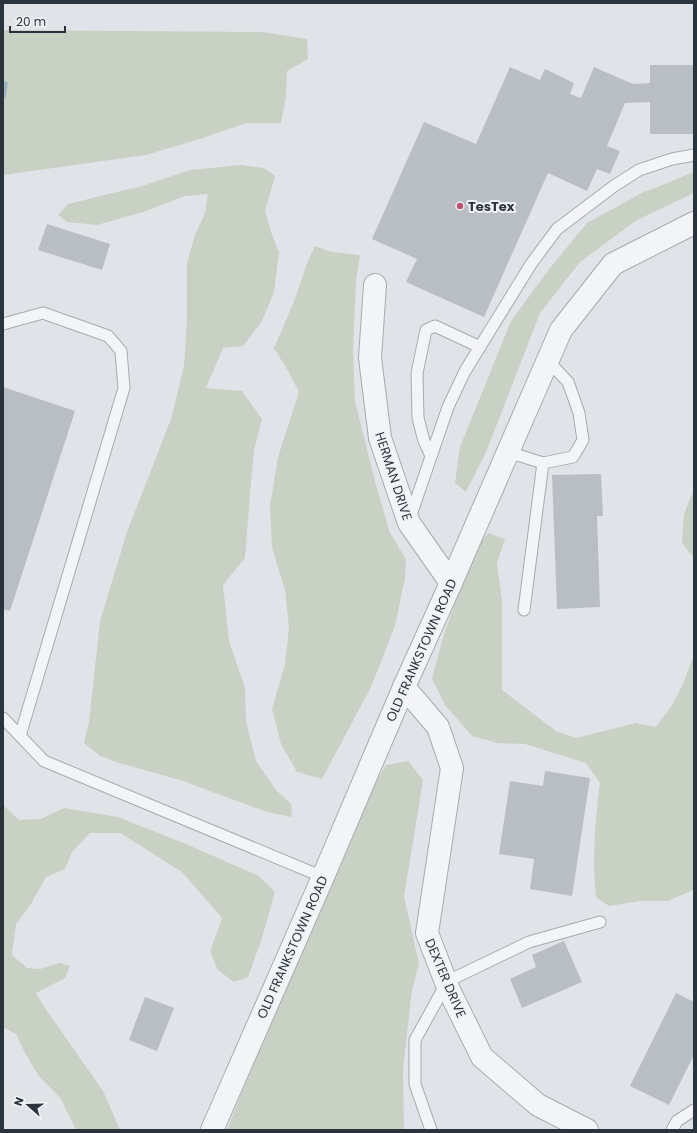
<svg xmlns="http://www.w3.org/2000/svg" width="697" height="1133" viewBox="0 0 697 1133" font-family="Poppins,sans-serif">
  <style>
    .green { fill: #c8d1c3 }
    .lines { fill: none; stroke-linecap: round; stroke-linejoin: round }
    .stream { stroke: #9fb5c4; stroke-width: 5.5 }
    .building { fill: #b8bec4 }
    .service-casing { stroke: #a6abb1; stroke-width: 13 }
    .minor-casing { stroke: #a6abb1; stroke-width: 24 }
    .tertiary-casing { stroke: #a6abb1; stroke-width: 24 }
    .service { stroke: #f3f4f6; stroke-width: 11 }
    .minor { stroke: #f3f4f6; stroke-width: 22 }
    .tertiary { stroke: #f3f4f6; stroke-width: 22 }
    .poi-dot { fill: #bf536f; stroke: #f0f3f5; stroke-width: 1.5 }
    .labels { text-anchor: middle; stroke-width: 4; stroke-linejoin: round; paint-order: stroke }
    .poi-label { font-size: 13px; font-weight: bold; fill: #2b333d; stroke: #f0f3f5; text-anchor: start }
    .street-label { font-size: 13px; fill: #2b333d; stroke: #f0f3f5 }
  </style>
  <rect width="100%" height="100%" fill="#e0e4e8"/>
  <g class="green">
    <path d="M3 30 262 32 307 39 308 59 287 71 286 97 281 123H246L203 138 146 155 3 175Z"/>
    <path d="M241 165 264 168 275 176 265 211 272 235 279 252 274 292 262 321 243 346 223 348 206 388 242 391 262 419 254 450 250 494 245 558 223 585 229 641 245 688 246 721 256 761 276 790 291 804 292 817 267 812 180 780 116 762 100 756 84 743 89 722 100 621 127 532 171 419 184 366 187 320V263L195 235 205 213 208 194 185 196 143 212 97 225 67 222 58 215 68 204 142 186 190 170Z"/>
    <path d="M694 172V193L637 220 580 262 540 313 487 450 466 492 455 483 460 447 511 321 550 268 587 223 642 193Z"/>
    <path d="M315 246 332 252 360 255 356 281 353 351 355 401 376 485 390 533 406 559 405 578 395 626 371 687 322 779 297 772 281 744 272 709 285 664 289 628 285 590 272 548 270 506 278 457 299 392 288 371 274 348 293 304 308 261Z"/>
    <path d="M694 489V558L682 543 684 514Z"/>
    <path d="M488 533 505 539 497 563 502 600V690L556 731 576 738 636 723 656 727 672 705 683 684 694 654V889L691 891 668 901H640L609 906 596 897C592 859 595 821 600 783L586 763 525 744 497 743 472 736 445 705 432 679 444 634 474 551Z"/>
    <path d="M408 761 423 780 404 896 419 964 412 990 403 1069 404 1130H227C249 1073 274 1018 297 962 324 895 349 827 386 765Z"/>
    <path d="M3 805 19 820 41 819 64 808 118 817 186 844 259 876 275 892 262 938 248 977 234 982 218 970 210 952 222 918 182 872 120 833H90L72 852 65 869 46 877 31 904 16 924 12 955 27 968 40 969 59 963 70 966 65 978 36 993 45 1008 103 1091 120 1130H76L61 1099 38 1075 25 1053 16 1034 3 1027Z"/>
  </g>
  <g class="lines">
    <path class="stream" d="M3 96 5 84"/>
  </g>
  <g class="building">
    <path d="M650 65H694V134H650V102L625 103 607 146 620 151 610 174 597 169 587 191 548 173 484 317 406 282 417 259 372 239 424 122 476 144 510 67 540 80 545 69 574 83 570 94 581 98 594 67 633 84 650 83Z"/>
    <path d="M47 224 110 244 102 270 38 250Z"/>
    <path d="M3 387 75 411 10 611 3 609Z"/>
    <path d="M601 474 603 516H597L600 607 557 609 552 475Z"/>
    <path d="M545 771 590 778 572 896 530 889 534 859 499 854 510 781 543 786Z"/>
    <path d="M564 941 582 982 522 1008 510 979 536 967 532 955Z"/>
    <path d="M676 993 694 1002V1055L669 1105 630 1086Z"/>
    <path d="M145 997 174 1008 157 1051 129 1040Z"/>
  </g>
  <g class="lines">
    <defs>
      <g id="service">
        <path d="M3 324 43 313 108 336 121 351 124 388 20 736"/>
        <path d="M508 452 543 463 524 610"/>
        <path d="M431 456 424 441 418 418 417 373 426 330 435 326 480 347"/>
        <path d="M543 463 573 457 583 440 579 413 568 382 548 361"/>
        <path d="M410 518 448 407 465 371 531 264 557 229 614 186 639 170 672 159 694 155"/>
        <path d="M3 718 44 761 323 877"/>
        <path d="M446 982 529 942 600 922"/>
        <path d="M431 1130 415 1084V1040L446 984"/>
        <path d="M672 1130 677 1121 694 1110"/>
      </g>
      <g id="minor">
        <path d="M375 285 370 358 380 438 409 523 451 583"/>
        <path d="M404 687 438 727 452 768 427 933 449 990 482 1057 538 1105 587 1130"/>
      </g>
      <path id="tertiary" d="M212 1130 323 877 404 687 451 583 561 330 613 264 694 223"/>
    </defs>
    <use href="#service" class="service-casing"/>
    <use href="#minor" class="minor-casing"/>
    <use href="#tertiary" class="tertiary-casing"/>
    <use href="#service" class="service"/>
    <use href="#minor" class="minor"/>
    <use href="#tertiary" class="tertiary"/>
  </g>
  <circle class="poi-dot" cx="460" cy="206" r="4"/>
  <g class="labels">
    <g class="poi-label">
      <text x="468" y="211">TesTex</text>
    </g>
    <g class="street-label">
      <text transform="translate(394 476) rotate(72)" y="5">HERMAN DRIVE</text>
      <text transform="translate(421 650) rotate(-66)" y="5">OLD FRANKSTOWN ROAD</text>
      <text transform="translate(292 947) rotate(-66)" y="5">OLD FRANKSTOWN ROAD</text>
      <text transform="translate(446 978) rotate(67)" y="5">DEXTER DRIVE</text>
    </g>
  </g>
  <rect width="697" height="1133" fill="none" stroke="#2b333d" stroke-width="8"/>
  <g transform="translate(28 1105) rotate(290)" stroke="#f0f3f5" stroke-width="3" paint-order="stroke">
  <path d="M0-3L7 15L0 10L-7 15Z" fill="#2b333d"/>
  <text y="-6" font-size="11" font-weight="bold" text-anchor="middle" fill="#2b333d">N</text>
  </g>
  <path d="M10 26v6h55v-6" fill="none" stroke="#2b333d" stroke-width="2"/>
  <text x="16" y="26" font-size="12" fill="#2b333d" stroke="#f0f3f5" stroke-width="3" paint-order="stroke">20 m</text>
</svg>
